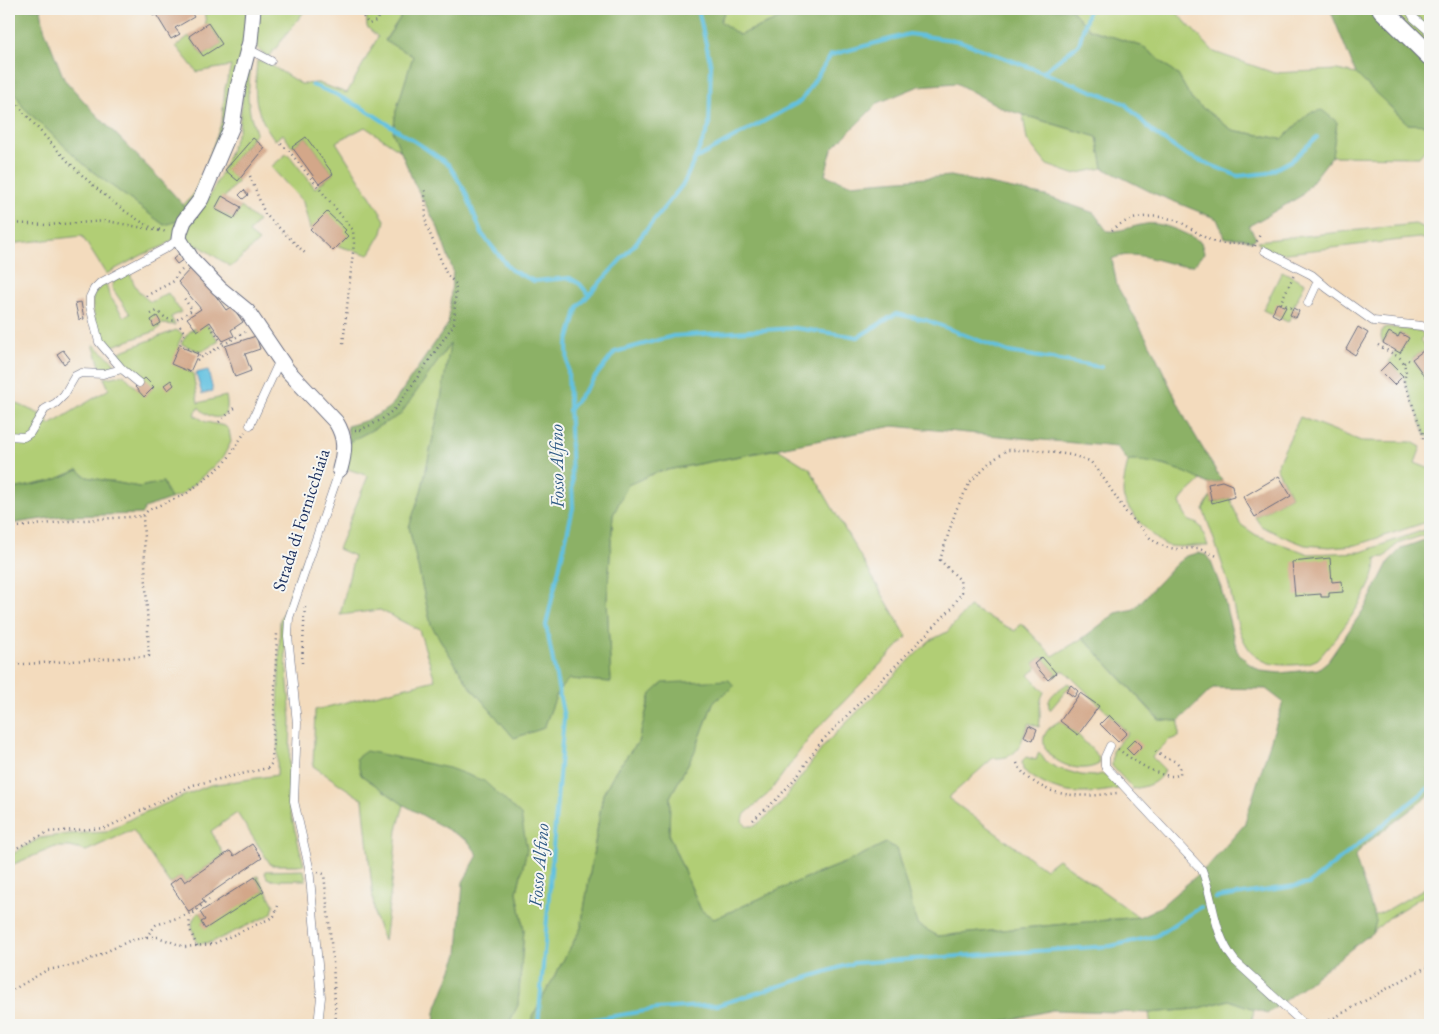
<svg xmlns="http://www.w3.org/2000/svg" width="1439" height="1034" viewBox="0 0 1439 1034" font-family="'EB Garamond',serif">
  <style>
    .green { fill: #b1ce75; stroke: #667e6a }
    .forest { fill: #8cb166; stroke: #547062 }
    .water { fill: #62c1e0; stroke: #3e789f }
    .lines { fill: none; stroke-linecap: round; stroke-linejoin: round }
    .stream { stroke: #62c1e0; stroke-width: 4 }
    .building { fill: #d3a789 }
    .service-casing { stroke: #676b7f; stroke-width: 9 }
    .minor-casing { stroke: #676b7f; stroke-width: 17 }
    .tertiary-casing { stroke: #676b7f; stroke-width: 21 }
    .path { stroke: #676b7f; stroke-width: 2.5; stroke-dasharray: 1 4; stroke-linecap: butt }
    .service { stroke: #fff; stroke-width: 8 }
    .minor { stroke: #fff; stroke-width: 15 }
    .tertiary { stroke: #fff; stroke-width: 19 }
    .labels { text-anchor: middle; stroke-width: 4; stroke-linejoin: round; paint-order: stroke }
    .street-label { font-size: 18px; fill: #1b2f5e; stroke: #f6f6f2 }
    .water-label { font-size: 19px; font-style: italic; fill: #305b85; stroke: #f6f6f2 }
  </style>
  <rect width="100%" height="100%" fill="#f6f6f2"/>
  <filter id="ink" filterUnits="userSpaceOnUse"><feTurbulence type="fractalNoise" baseFrequency=".02" numOctaves="2"/><feDisplacementMap in="SourceGraphic" scale="10" xChannelSelector="R" yChannelSelector="G"/><feConvolveMatrix kernelMatrix="1 2 1 2 8 2 1 2 1" color-interpolation-filters="sRGB"/></filter>
  <filter id="wash" filterUnits="userSpaceOnUse"><feTurbulence type="fractalNoise" baseFrequency=".0096" numOctaves="4" result="noise"/><feDisplacementMap in="SourceGraphic" scale="20" xChannelSelector="R" yChannelSelector="G"/><feGaussianBlur stdDeviation="1.12" result="paint"/><feColorMatrix in="noise" values="0 0 0 0 0 0 0 0 0 0 0 0 0 0 0 0 0 1.4 0 .05"/><feComposite in="paint" operator="in"/></filter>
  <g filter="url(#wash)">
    <rect width="100%" height="100%" fill="#f3dbbd"/>
    <g class="green">
      <path d="M204 9H247L244 38 229 121 211 167 187 209 183 205 193 195 207 163 222 121 225 88 231 66 197 72 176 46 189 36 203 56 222 44 208 24 206 25Z"/>
      <path d="M258 9H306L269 57C265 55 261 53 259 50 253 42 257 19 258 9Z"/>
      <path d="M366 9H406L385 40 413 56 396 111 393 133 401 151 365 127 336 142 385 220 382 233 369 255 338 246 348 236 310 229 303 202 271 167 286 154 289 155 315 188 333 174 306 137 292 147 283 134 275 140C253 110 254 97 257 61L266 62 301 84 318 83 347 93 378 37 367 27Z"/>
      <path d="M726 9H804L739 35 720 21Z"/>
      <path d="M1071 9H1175L1178 14 1214 52 1274 73 1337 70 1356 74 1408 124 1430 125V144L1419 157 1332 156 1337 122 1309 113 1282 139 1232 130 1192 100 1178 75 1144 47 1089 29Z"/>
      <path d="M1388 9H1430V49Z"/>
      <path d="M251 62 248 97 250 113 256 133 226 170 238 181 215 209 234 219 241 207 258 221 249 233 259 241 231 267 198 245C199 258 215 271 222 284L188 248 186 234 189 226 207 201 220 176 239 129 244 82Z"/>
      <path d="M9 75 15 92 23 107 88 168 164 225 179 221 175 238 164 246 144 254 106 274 82 236 9 244Z"/>
      <path d="M1023 115 1097 137 1103 168 1073 174 1047 165 1027 140Z"/>
      <path d="M1415 224 1427 229 1430 240 1419 238 1278 254 1260 245 1257 241Z"/>
      <path d="M1282 271 1305 283 1293 308 1299 311 1296 318 1291 316 1288 322 1263 310Z"/>
      <path d="M130 272C132 284 141 296 151 302L168 293 181 312 171 317 175 325 162 324 156 331 110 347C107 346 103 344 101 340 97 332 91 306 93 297 95 291 101 286 106 283L109 295 124 317 130 314 112 288 114 281Z"/>
      <path d="M207 324 219 341 201 352 181 344C189 330 192 328 207 324Z"/>
      <path d="M1386 327 1420 331 1424 335 1420 340 1430 353V361L1423 351 1412 359 1430 384V436H1426L1403 376 1389 362 1396 350 1400 352 1408 338 1400 333 1398 337 1389 332 1383 343 1381 337 1382 330Z"/>
      <path d="M176 330 183 334 178 345 190 372 193 373 198 403 226 396C227 401 228 407 226 412 220 423 204 415 199 407L194 415 206 422 225 426 229 430 231 442 222 459 181 495 170 499 163 482 139 487 87 477 78 470 52 481 9 490V400L44 416 50 425 109 389 104 378 124 375 144 396 154 387 142 381 119 358 117 353Z"/>
      <path d="M451 342 440 405 422 488 409 527 431 625 468 684 514 738 544 728 558 690 569 679 611 682 607 599 613 515 628 484 657 472 778 449 810 469 907 637 813 733 769 793 745 814 742 821 747 826H755L779 806 827 742 929 641 947 632 969 607 1015 631 1021 623 1053 656 1083 638 1159 720 1179 721V737L1169 740 1152 757 1165 770C1157 784 1148 786 1133 789L1112 766 1113 749 1128 733 1065 671H1061L1055 677 1053 675 1056 673 1042 657 1034 663 1037 668 1029 675 1044 692C1037 705 1042 714 1039 727L1029 723C1019 745 1020 759 993 758L948 798 1045 869 1058 859 1139 917 938 936 917 925 896 848 886 843 849 861 801 880 714 919 701 910 669 836 670 797 695 751 713 703 651 694 638 742 616 770 603 794 581 928 532 1017 531 1025H508L518 1005 524 930 517 892 527 849 361 775 404 805 397 830 393 875 384 941 375 918 363 800 313 766 315 710 435 680 419 630 380 610 340 615 354 556 338 549 368 476 345 468 349 442 400 415Z"/>
      <path d="M93 344 113 361 115 366 101 369Z"/>
      <path d="M1300 417 1361 441 1412 442 1421 447 1415 463 1430 469V521L1356 545 1329 547 1305 545 1282 536 1261 526 1255 517 1291 496 1276 467Z"/>
      <path d="M1146 460 1194 475 1201 480C1194 488 1185 493 1180 502L1184 513 1189 521 1196 523 1201 527 1208 546C1196 545 1182 548 1169 546 1156 543 1129 512 1124 499 1121 491 1126 470 1128 461Z"/>
      <path d="M1211 496 1212 503 1230 498 1240 524 1256 535 1309 554 1361 552 1430 528V533L1397 544 1385 557 1376 558C1379 585 1336 639 1318 659 1307 665 1296 665 1284 665 1237 665 1237 615 1228 582 1220 557 1212 533 1203 509Z"/>
      <path d="M304 557 301 570 285 617 284 635 291 720 288 803 304 865H271L237 813 211 831 224 855 185 882 181 876 170 884 133 830 86 851 70 847H55L9 866V856L40 838 69 834 106 832 136 816 210 785 277 775 280 620Z"/>
      <path d="M1068 683 1071 685 1050 710C1044 697 1059 690 1068 683Z"/>
      <path d="M1060 721 1078 735 1098 756 1099 764C1069 781 1017 742 1060 721Z"/>
      <path d="M1039 752 1046 762 1057 768 1081 775 1094 776 1102 774 1109 775 1118 786V789C1078 796 1056 796 1023 770L1022 761 1026 757 1036 760Z"/>
      <path d="M304 870 306 880H272L267 878 265 873 266 871Z"/>
      <path d="M258 876 274 905 272 913 268 916 212 942 198 944C193 932 187 921 200 912L205 920 201 923 264 891 255 877Z"/>
      <path d="M1430 885V892L1391 916 1373 932 1376 921 1374 916 1391 908Z"/>
      <path d="M1230 1000 1254 1009 1251 1025H1151L1149 1013 1196 1009Z"/>
    </g>
    <g class="forest">
      <path d="M9 9H41L44 28 64 79 91 109 157 176 187 209 179 221 164 225 88 168 23 107 15 92 9 75Z"/>
      <path d="M406 9H726L720 21 739 35 804 9H1071L1089 29 1144 47 1178 75 1192 100 1232 130 1282 139 1309 113 1322 110 1337 122 1332 156 1301 196 1249 226 1256 238 1252 241 1242 238H1225L1217 219 1153 193 1103 168 1097 137 1004 109 956 83 919 86 878 103 832 149 825 175 850 184 951 176 1046 196 1094 213 1107 231C1121 232 1132 226 1146 224 1161 221 1187 234 1201 242L1204 253 1194 265C1189 265 1183 266 1178 265 1156 261 1134 249 1112 259L1117 286 1152 348 1186 420 1222 481 1208 484C1184 470 1155 460 1128 461L1117 447 893 426 657 472 628 485 613 515 607 599 611 682 569 679 558 691 544 728 514 738 468 684 431 625 409 527 422 488 440 405 450 344 400 415 349 442 347 426C365 422 378 416 392 405L448 324 453 271 438 228 414 183 393 133 396 111 413 56 385 41Z"/>
      <path d="M1330 9H1374L1430 63V125L1408 124 1356 74Z"/>
      <path d="M78 470 87 477 139 487 163 482 170 499 145 508 142 514 62 516 9 524V490L52 481Z"/>
      <path d="M1430 538V795L1363 846 1355 857 1376 921 1373 932 1267 1014 1229 1000 1196 1009 1149 1013 1052 1010 988 1025H531L532 1017 581 928 603 794 616 770 638 742 651 694 663 683 729 680 734 686 713 703 695 751 670 797 669 836 701 910 714 919 801 880 849 861 886 843 896 848 917 924 938 936 1139 917 1160 907 1209 865 1244 825 1283 702 1266 689 1213 688 1179 721 1160 720 1083 638 1116 613 1134 609 1176 564 1186 556 1198 553 1206 555 1211 562 1221 588 1237 651 1248 663 1261 671 1280 673 1318 669 1328 661 1366 606 1389 561 1402 548Z"/>
      <path d="M366 751 449 768 484 781 521 815 527 849 517 892 524 930 518 1005 508 1025H434L435 1012 458 954 463 882 478 855 468 841 404 805 361 775 356 758Z"/>
    </g>
    <path class="water" d="M208 370 213 391 202 394 196 373Z"/>
    <g class="lines">
      <g class="stream">
        <path d="M1043 72 1079 44 1089 9"/>
        <path d="M312 85 335 94 366 110 425 148 449 165 465 191 482 234 511 270 534 281 570 278 580 284 589 295"/>
        <path d="M695 159 801 101 831 55 909 34 960 41 1124 103 1154 133 1184 154 1238 176 1268 173 1292 160 1317 137"/>
        <path d="M569 410 615 352 673 336 795 328 858 337 896 314 926 320 1009 352 1101 367"/>
        <path d="M1215 898 1309 884 1430 787"/>
        <path d="M538 1025 564 718 546 625 573 508 567 345 578 307 634 245 684 183 709 127 711 66 698 9"/>
        <path d="M577 1025 590 1020 657 1009 718 1005 854 963 1111 946 1156 936 1201 907"/>
      </g>
    </g>
    <g id="blocks">
      <g class="building">
        <path d="M159 9H189L194 17 175 28 180 34 171 39 154 11Z"/>
        <path d="M208 23 222 44 203 56 189 36Z"/>
        <path d="M306 137 333 174 319 184 292 147Z"/>
        <path d="M253 138 265 148 238 181 225 170Z"/>
        <path d="M244 190 248 195 243 199 239 195Z"/>
        <path d="M222 196 241 207 234 219 215 209Z"/>
        <path d="M327 212 346 230 344 232 348 236 333 251 310 229Z"/>
        <path d="M179 254 184 259 177 264 173 259Z"/>
        <path d="M191 268 207 284 226 310 232 306 243 322 231 330 234 336 223 341 210 322 197 331 187 318 201 309 178 282Z"/>
        <path d="M81 302 84 319 79 320 75 303Z"/>
        <path d="M1277 303 1286 307 1280 318 1272 314Z"/>
        <path d="M1293 308 1299 311 1296 318 1290 315Z"/>
        <path d="M157 316 161 323 154 327 151 320Z"/>
        <path d="M1358 327 1368 333 1355 355 1346 349Z"/>
        <path d="M1389 332 1398 337 1400 333 1409 338 1400 353 1383 343Z"/>
        <path d="M256 336 260 349 245 354 251 371 235 377 225 346Z"/>
        <path d="M179 346 198 354 190 372 171 364Z"/>
        <path d="M63 350 70 359 64 364 57 354Z"/>
        <path d="M1423 351 1430 361V384L1412 359Z"/>
        <path d="M1389 362 1403 376 1394 385 1380 371Z"/>
        <path d="M145 378 154 387 144 397 135 387Z"/>
        <path d="M171 380 174 385 168 390 164 385Z"/>
        <path d="M1279 476 1291 496 1255 517 1243 497Z"/>
        <path d="M1222 481 1232 485 1234 497 1212 503 1208 484Z"/>
        <path d="M1330 558 1332 582 1342 581 1343 592 1329 593V597H1321V594L1295 596 1292 562Z"/>
        <path d="M1042 657 1056 673 1048 680 1034 664Z"/>
        <path d="M1071 685 1078 691 1074 697 1066 691Z"/>
        <path d="M1080 693 1099 706 1078 735 1060 721Z"/>
        <path d="M1109 715 1127 733 1118 742 1100 724Z"/>
        <path d="M1029 725 1037 729 1033 740 1024 736Z"/>
        <path d="M1135 739 1142 746 1133 755 1126 748Z"/>
        <path d="M252 844 262 858 202 899 204 902 189 912 170 884 181 876 185 882 230 851 234 856Z"/>
        <path d="M255 877 264 891 205 929 201 922 205 920 200 912Z"/>
      </g>
    </g>
  </g>
  <g filter="url(#ink)">
    <use href="#blocks" fill-opacity="0" stroke="#676b7f" stroke-width="1"/>
    <g class="lines">
      <defs>
        <g id="service">
          <path d="M1409 9 1414 18 1430 32"/>
          <path d="M254 52 271 61"/>
          <path d="M1265 251 1312 275 1327 288 1373 321 1422 326 1430 330"/>
          <path d="M1308 303 1318 281"/>
          <path d="M139 383 122 369 99 342 90 306V297L94 289 100 283 166 248 179 239"/>
          <path d="M250 425 280 360"/>
          <path d="M9 436 24 437 30 433 45 409 56 403 64 395 75 376 81 373 103 374 122 369"/>
          <path d="M1110 746 1105 757V766L1202 870C1215 902 1212 932 1235 961L1305 1025"/>
          <path d="M318 1025 321 997 309 867 294 801 297 723 288 636 289 618 340 469"/>
        </g>
        <path id="minor" d="M253 9 250 42 238 87 232 126 201 199 184 221 180 232 179 239 192 260 219 288 247 311 287 370 336 422C346 438 345 451 340 469"/>
        <path id="tertiary" d="M1382 9 1430 56"/>
      </defs>
      <use href="#service" class="service-casing"/>
      <use href="#minor" class="minor-casing"/>
      <use href="#tertiary" class="tertiary-casing"/>
      <g class="path">
        <path d="M357 9 369 24 376 21 383 9"/>
        <path d="M154 16 153 12 155 9"/>
        <path d="M9 87C13 102 25 113 35 125 65 160 104 200 145 224 151 228 159 229 166 232"/>
        <path d="M281 144 289 151 353 230 354 243 343 344"/>
        <path d="M250 176 265 214 305 253"/>
        <path d="M9 223 47 225 107 221 160 231"/>
        <path d="M1112 230C1130 214 1161 213 1182 223 1194 230 1206 240 1219 243 1232 246 1241 240 1257 247"/>
        <path d="M1255 246 1260 234"/>
        <path d="M146 296 174 281 176 275 182 270"/>
        <path d="M1281 303 1293 309"/>
        <path d="M1280 304 1294 275"/>
        <path d="M151 314 157 311C174 326 175 321 192 310L184 298"/>
        <path d="M180 326 185 333 180 345 200 354 197 359"/>
        <path d="M210 326 223 344"/>
        <path d="M1378 345 1400 358 1404 363 1406 372 1404 381 1423 434V440"/>
        <path d="M197 360 245 332"/>
        <path d="M1404 363 1408 360 1410 361"/>
        <path d="M219 422 236 407"/>
        <path d="M355 430H360L381 420 397 407 454 324 456 284 447 275 426 224 425 189"/>
        <path d="M9 528 70 521 143 516 148 510 186 494 225 463 245 432"/>
        <path d="M302 663 305 606"/>
        <path d="M9 665 149 656 143 516"/>
        <path d="M1118 749C1131 759 1165 783 1180 774 1182 761 1173 761 1164 757 1160 755 1156 752 1153 749"/>
        <path d="M1017 763C1020 770 1023 773 1029 778 1053 799 1087 797 1117 793"/>
        <path d="M753 820 778 798 797 776 821 742 952 608 962 592 960 580 940 560 956 510 970 482 989 463 1007 450H1037L1071 455 1090 461 1098 470 1126 512 1151 539 1165 547 1176 549 1198 548 1217 556"/>
        <path d="M9 852 48 832 106 828 193 785 268 768 272 763 277 634"/>
        <path d="M318 872 324 874 333 961 336 1025"/>
        <path d="M146 937 156 925 186 915 194 911"/>
        <path d="M197 946C185 921 186 917 209 900"/>
        <path d="M9 992 47 970 80 964 129 941 146 937H158L185 947 213 944 269 919 274 916 278 906"/>
        <path d="M1321 1025 1430 965"/>
      </g>
      <use href="#service" class="service"/>
      <use href="#minor" class="minor"/>
      <use href="#tertiary" class="tertiary"/>
    </g>
  </g>
  <g class="labels">
    <g class="street-label">
      <text transform="translate(301 520) rotate(-72)" y="6">Strada di Fornicchiaia</text>
    </g>
    <g class="water-label">
      <text transform="translate(556 466) rotate(-91)" y="7">Fosso Alfino</text>
      <text transform="translate(538 865) rotate(-85)" y="7">Fosso Alfino</text>
    </g>
  </g>
  <rect width="1439" height="1034" fill="none" stroke="#f6f6f2" stroke-width="30"/>
</svg>
